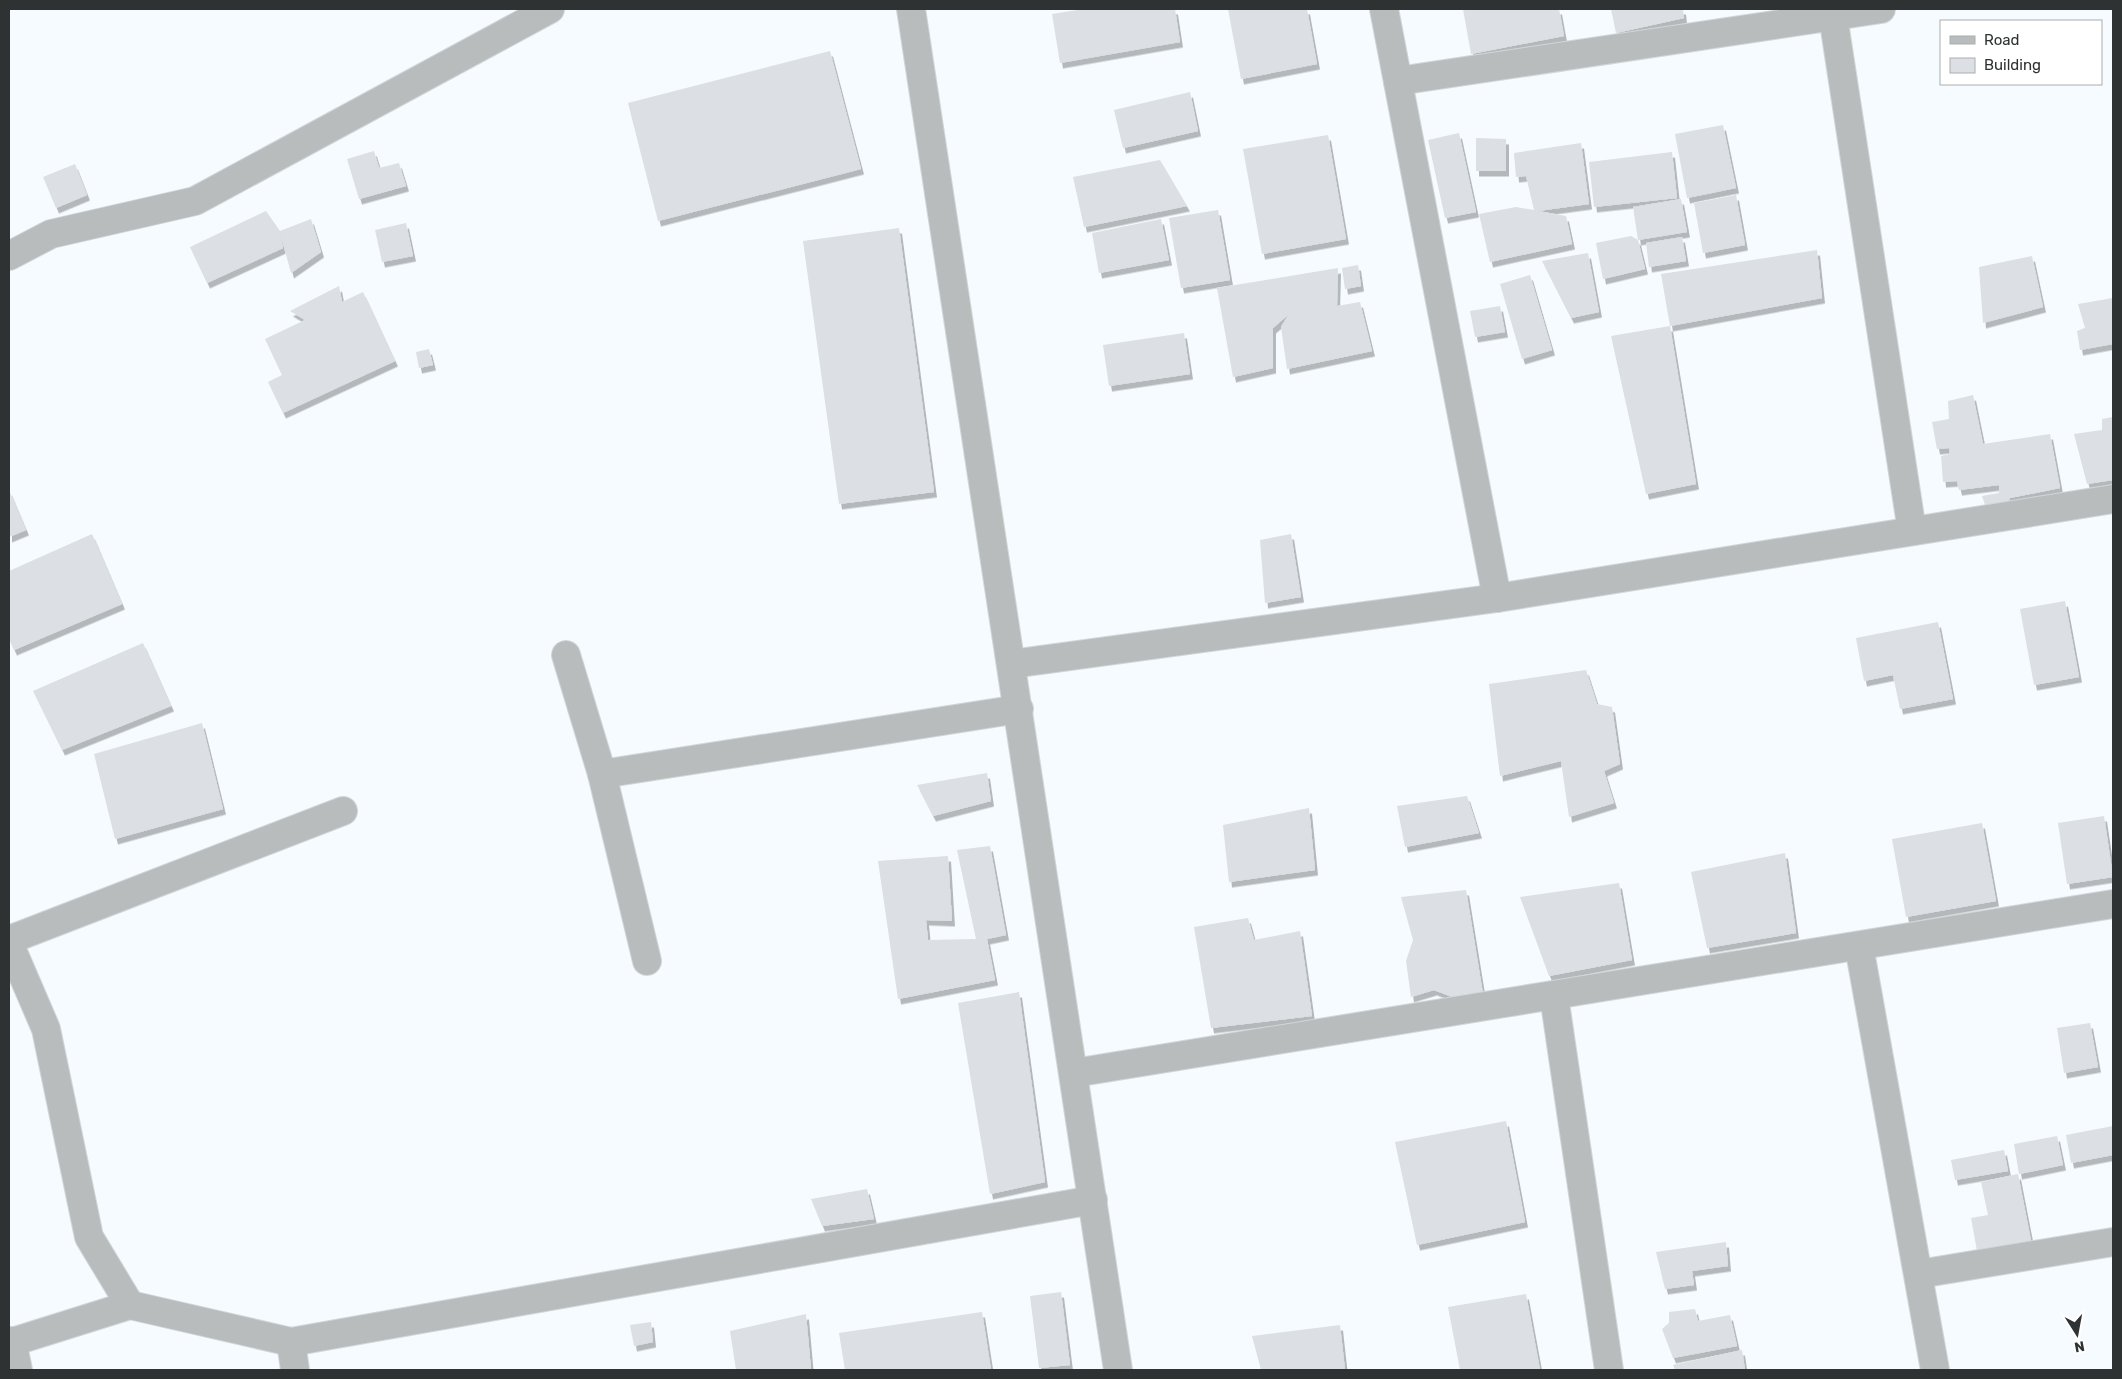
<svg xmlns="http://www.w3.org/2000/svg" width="2122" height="1379" viewBox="0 0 2122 1379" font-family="Rubik,sans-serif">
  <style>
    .building { fill: #dcdfe4; filter: url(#shadow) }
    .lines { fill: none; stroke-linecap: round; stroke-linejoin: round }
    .street-casing { stroke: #d1d7d9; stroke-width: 30 }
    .street { stroke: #b9bcbc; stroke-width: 28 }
  </style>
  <defs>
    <filter id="shadow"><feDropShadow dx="3" dy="5.5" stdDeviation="0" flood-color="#0004"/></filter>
  </defs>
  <rect width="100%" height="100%" fill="#f5fbfe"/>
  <g class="building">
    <path d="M1084 9H1175L1180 42 1060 63 1052 14Z"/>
    <path d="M1228 9H1307L1317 64 1241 79Z"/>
    <path d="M1463 9H1559L1564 36 1471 54Z"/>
    <path d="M1611 9H1683L1684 18 1616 33Z"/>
    <path d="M830 51 861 169 658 221 628 103Z"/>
    <path d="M1190 92 1198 131 1123 148 1114 110Z"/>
    <path d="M1723 125 1736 188 1687 198 1675 134Z"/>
    <path d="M1459 133 1476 212 1445 218 1428 140Z"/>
    <path d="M1328 135 1346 239 1262 254 1243 149Z"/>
    <path d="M1476 138 1506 139V171H1476Z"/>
    <path d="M1581 143 1589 204 1538 211 1566 216 1572 244 1490 262 1479 214 1516 207 1534 210 1526 176 1516 177 1514 153Z"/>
    <path d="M374 151 379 168 399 163 406 186 359 199 347 159Z"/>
    <path d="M1672 152 1677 198 1594 207 1589 162Z"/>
    <path d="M1160 160 1187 206 1084 227 1073 177Z"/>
    <path d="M75 164 87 195 56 208 43 177Z"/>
    <path d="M1736 195 1745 245 1703 253 1694 203Z"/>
    <path d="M1681 199 1687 232 1638 240 1633 207Z"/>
    <path d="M1218 210 1230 280 1181 288 1169 218Z"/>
    <path d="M266 211 280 231 311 219 321 252 291 273 281 236 283 248 207 283 190 247Z"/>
    <path d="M1161 219 1169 260 1099 273 1092 233Z"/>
    <path d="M406 223 413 256 382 262 375 230Z"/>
    <path d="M899 228 934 492 839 504 803 241Z"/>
    <path d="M1631 236 1638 240 1645 269 1603 279 1596 243Z"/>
    <path d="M1682 237 1686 261 1649 267 1646 243Z"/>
    <path d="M1817 250 1822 298 1670 326 1661 274Z"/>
    <path d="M1588 253 1599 312 1571 318 1542 261Z"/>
    <path d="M2032 256 2043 307 1983 323 1979 267Z"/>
    <path d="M1358 265 1361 286 1345 289 1342 268Z"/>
    <path d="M1338 268 1337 306 1360 302 1372 351 1287 369 1281 327 1289 314 1273 328V368L1233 377 1217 288Z"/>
    <path d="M1530 275 1552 350 1522 359 1500 284Z"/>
    <path d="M339 286 342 302 363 292 395 361 283 413 268 382 282 375 265 339 305 320 290 311Z"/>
    <path d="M2113 298V344L2080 350 2077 331 2085 328 2078 304Z"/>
    <path d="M1500 306 1505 332 1475 337 1470 311Z"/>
    <path d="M1670 326 1696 484 1646 494 1611 336Z"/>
    <path d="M1184 333 1190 374 1109 386 1103 345Z"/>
    <path d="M429 349 433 365 419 368 416 352Z"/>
    <path d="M1973 395 1983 444 2050 434 2060 488 2010 498 2007 505 1986 508 1982 496 1999 493V485L1959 490 1957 481 1943 482 1941 456 1950 454 1949 448 1937 449 1932 422 1949 419 1948 401Z"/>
    <path d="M2113 417V480L2087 484 2074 434 2102 430V419Z"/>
    <path d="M9 490 26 530 9 537Z"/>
    <path d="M92 534 122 604 14 650 9 639V571Z"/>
    <path d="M1291 534 1301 597 1265 603 1260 540Z"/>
    <path d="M2065 601 2079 677 2034 685 2020 609Z"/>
    <path d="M1938 622 1953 699 1900 709 1893 675 1864 681 1856 638Z"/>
    <path d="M143 643 171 706 62 750 33 691Z"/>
    <path d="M1586 670 1597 704 1612 707 1620 764 1604 771 1614 803 1569 817 1561 761 1500 776 1489 684Z"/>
    <path d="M202 723 223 809 115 839 94 754Z"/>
    <path d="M987 773 991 801 933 816 917 785Z"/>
    <path d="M1467 796 1479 833 1405 847 1397 806Z"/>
    <path d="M1309 808 1315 870 1229 882 1223 825Z"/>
    <path d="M2104 816 2113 877 2067 884 2058 823Z"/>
    <path d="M1982 823 1996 901 1906 917 1892 839Z"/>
    <path d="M990 846 1006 935 987 939 995 980 898 999 878 861 948 856 952 921 926 920 928 940 976 939 957 850Z"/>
    <path d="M1785 853 1796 933 1707 948 1691 872Z"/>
    <path d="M1619 883 1632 960 1549 976 1520 897Z"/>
    <path d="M1466 890 1483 994 1455 998 1434 990 1411 997 1406 961 1413 940 1401 897Z"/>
    <path d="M1248 918 1254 940 1300 931 1312 1016 1211 1028 1194 927Z"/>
    <path d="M1019 992 1045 1182 990 1194 958 1003Z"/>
    <path d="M2090 1023 2098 1067 2064 1073 2057 1028Z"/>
    <path d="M1506 1121 1525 1222 1417 1245 1395 1142Z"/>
    <path d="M2113 1126V1155L2071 1163 2066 1135Z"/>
    <path d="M2057 1136 2063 1165 2019 1174 2014 1144Z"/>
    <path d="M2004 1150 2008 1171 1955 1180 1951 1160Z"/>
    <path d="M2018 1174 2033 1251 1979 1262 1971 1218 1988 1215 1981 1182Z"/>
    <path d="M867 1189 874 1219 822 1226 811 1199Z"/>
    <path d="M1726 1242 1728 1266 1692 1271 1694 1285 1665 1289 1656 1252Z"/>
    <path d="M1061 1292 1070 1365 1039 1368 1030 1296Z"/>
    <path d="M1526 1294 1540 1370H1460L1448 1307Z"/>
    <path d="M1695 1309 1698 1321 1730 1315 1737 1346 1673 1358 1662 1329 1669 1323V1312Z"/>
    <path d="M982 1312 991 1370H845L839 1333Z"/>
    <path d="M806 1314 811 1370H736L730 1331Z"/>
    <path d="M651 1322 653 1342 634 1346 630 1325Z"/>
    <path d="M1340 1325 1345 1370H1261L1252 1336Z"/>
    <path d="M1742 1350 1745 1370H1675L1673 1365Z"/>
  </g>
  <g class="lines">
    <defs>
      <g id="street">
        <path d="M911 9 1118 1370"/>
        <path d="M1384 9 1497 598"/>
        <path d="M1833 16 1912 531"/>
        <path d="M1398 81 1881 9"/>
        <path d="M9 256 51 234 195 201 550 9"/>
        <path d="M566 655 602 774 647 961"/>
        <path d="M1012 664 1497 598 2113 499"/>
        <path d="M602 774 1019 709"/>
        <path d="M9 940 343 811"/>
        <path d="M9 943 46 1029 89 1237 130 1305"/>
        <path d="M1859 946 1935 1370"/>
        <path d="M1554 996 1609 1370"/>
        <path d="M1074 1073 2113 904"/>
        <path d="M1919 1274 2113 1242"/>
        <path d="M12 1341 18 1370"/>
        <path d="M291 1342 295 1370"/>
        <path d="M9 1343 130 1305 291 1342 1093 1200"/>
      </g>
    </defs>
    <use href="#street" class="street-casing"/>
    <use href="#street" class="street"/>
  </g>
  <rect width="2122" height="1379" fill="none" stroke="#2f3233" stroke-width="20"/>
  <rect x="1940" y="20" width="162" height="65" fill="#ffffff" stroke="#acadad"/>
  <rect x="1950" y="36" width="25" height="8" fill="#b9bcbc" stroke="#acadad"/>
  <text x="1984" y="45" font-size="15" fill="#2f3233">Road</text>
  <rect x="1950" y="58" width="25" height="15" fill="#dcdfe4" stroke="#acadad"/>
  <text x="1984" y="70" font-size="15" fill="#2f3233">Building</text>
  <g transform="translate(2077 1334) rotate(169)" stroke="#ffffff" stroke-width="4" paint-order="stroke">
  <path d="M0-4L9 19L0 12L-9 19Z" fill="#2f3233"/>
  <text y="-8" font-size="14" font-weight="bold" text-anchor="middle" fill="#2f3233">N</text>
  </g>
</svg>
